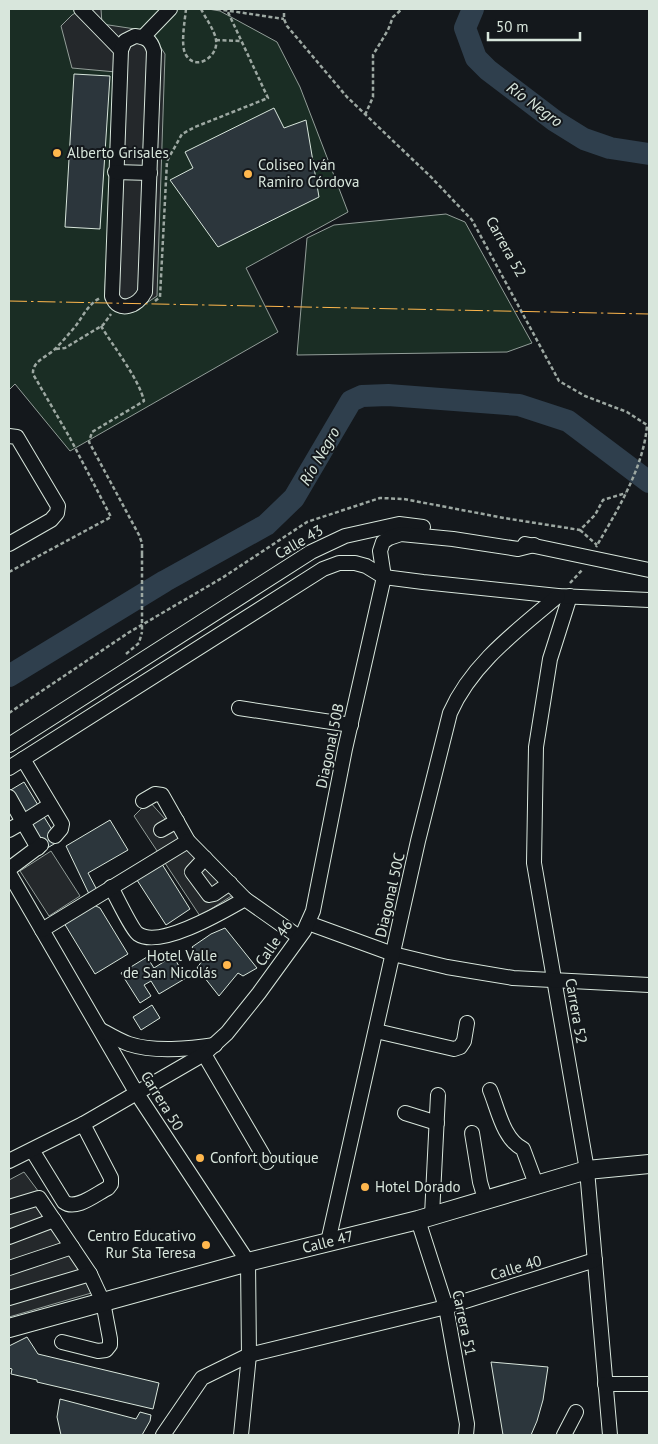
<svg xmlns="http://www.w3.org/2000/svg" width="658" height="1444" viewBox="0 0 658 1444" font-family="'PT Sans',sans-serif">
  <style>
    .green { fill: #1a2d24; stroke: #939e99 }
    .parking { fill: #24282b; stroke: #939e99 }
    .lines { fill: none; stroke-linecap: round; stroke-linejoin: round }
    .river { stroke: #2f3f4d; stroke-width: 22 }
    .building { fill: #2c363c; stroke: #d8e6dc }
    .minor-casing { stroke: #d8e6dc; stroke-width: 16 }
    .major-casing { stroke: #d8e6dc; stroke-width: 20 }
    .path { stroke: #9da8a2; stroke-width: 2.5; stroke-dasharray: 4 2.5; stroke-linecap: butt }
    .minor { stroke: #14181c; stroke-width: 14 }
    .major { stroke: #14181c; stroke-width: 18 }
    .path-bridge { stroke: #9da8a2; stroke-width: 2.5; stroke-dasharray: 4 2.5; stroke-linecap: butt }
    .power { stroke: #ffb74d; stroke-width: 1; stroke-dasharray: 18 4 2.5 4; stroke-linecap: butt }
    .poi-dot { fill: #ffb74d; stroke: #14181c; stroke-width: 2 }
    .labels { text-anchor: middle; stroke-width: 4; stroke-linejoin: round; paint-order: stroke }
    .poi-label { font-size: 15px; fill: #d8e6dc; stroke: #14181c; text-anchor: start }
    .street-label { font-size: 15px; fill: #d8e6dc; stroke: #14181c }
    .water-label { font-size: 16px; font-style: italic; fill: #d8e6dc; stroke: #14181c }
  </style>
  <rect width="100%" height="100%" fill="#14181c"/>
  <g class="green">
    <path d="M9 9H208L220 11 277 42 300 87 348 212 246 268 278 332 70 451 15 384 9 390Z"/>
    <path d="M446 214 465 222 532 343 507 352 297 355 307 238 334 225Z"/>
  </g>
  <g class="parking">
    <path d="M82 9H101L102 24 142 30 156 40 165 54 157 296 142 306 121 312 112 308 105 300V287L116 72 72 68 61 26 72 15Z"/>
    <path d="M149 801 233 895 200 916 134 816Z"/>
    <path d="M51 851 80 896 49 916 20 871Z"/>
    <path d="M24 1172 59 1219 105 1289 9 1317V1180Z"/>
  </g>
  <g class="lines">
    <g class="river">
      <path d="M473 9 465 28 476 58 488 70 555 121 584 139 610 148 649 154"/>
      <path d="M9 676 165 581 266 525 294 498 351 401 362 396 388 395 519 405 568 421 649 482"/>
    </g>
  </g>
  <g class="building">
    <path d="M74 74 110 76 100 229 65 227Z"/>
    <path d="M274 108 284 128 306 120 319 197 218 247 170 180 193 168 185 152Z"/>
    <path d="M24 782 41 810 25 819 9 791Z"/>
    <path d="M41 812 59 841 44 850 26 821Z"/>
    <path d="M110 820 128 850 88 873 97 890 89 894 66 846Z"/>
    <path d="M160 861 190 909 166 925 135 877Z"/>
    <path d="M94 905 100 908 128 954 95 974 64 923Z"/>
    <path d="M225 928 257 968 243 976 238 973 219 996 197 968 202 961 192 947 211 934Z"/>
    <path d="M173 956 186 978 159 994 151 981 144 985 151 996 140 1003 121 973 147 957 154 968Z"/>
    <path d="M152 1005 160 1018 141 1030 133 1017Z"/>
    <path d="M27 1337 38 1354 159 1383 153 1409 37 1382V1380L11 1374 12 1369 9 1368V1346Z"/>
    <path d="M491 1362 548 1367 543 1400 537 1421 531 1435H503Z"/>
    <path d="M60 1399 136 1419 140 1412 151 1415 150 1421 142 1435H61L57 1417Z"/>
  </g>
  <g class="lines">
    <defs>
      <g id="minor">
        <path d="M81 9 121 50"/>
        <path d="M135 36C146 37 151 40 154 51L145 292C138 306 118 314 112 296L121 50 125 41Z"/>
        <path d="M143 37 170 9"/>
        <path d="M115 172 150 173"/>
        <path d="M9 436 17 437 58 506 57 513 51 520 9 544"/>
        <path d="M525 544 649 570"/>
        <path d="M570 596 550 659 536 747 534 863 587 1170 610 1435"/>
        <path d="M239 708 351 725"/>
        <path d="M9 745 311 552 345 536 399 524 423 527"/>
        <path d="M23 759 62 824 61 829 55 836"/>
        <path d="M9 768 323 569 339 563H355L366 566 384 577 423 582 558 596 649 600"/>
        <path d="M9 797 23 822 9 830"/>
        <path d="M143 801 155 794 162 795 188 841 245 899 299 937"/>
        <path d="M161 830 177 821"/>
        <path d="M38 848 23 822 50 805"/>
        <path d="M205 858 192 872 209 895 214 894 230 883"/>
        <path d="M9 869 41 845"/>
        <path d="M9 873 136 1092 248 1262 249 1355 241 1435"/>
        <path d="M111 887C116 896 132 930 138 934 160 949 224 911 245 899"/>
        <path d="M308 923 393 954 447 967 513 978 649 985"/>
        <path d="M42 930 188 841"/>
        <path d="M101 1030C110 1035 120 1041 129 1044 153 1052 190 1049 215 1045"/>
        <path d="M376 1031 454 1049 460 1047 464 1041 467 1023"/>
        <path d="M204 1054 267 1162"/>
        <path d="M490 1090C498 1109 503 1139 523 1149L536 1184"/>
        <path d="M405 1113 437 1123"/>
        <path d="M472 1133 480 1182 485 1199"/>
        <path d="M32 1150 64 1202C76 1211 96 1194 108 1188L111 1184V1178L83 1124"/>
        <path d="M9 1161 83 1124 204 1054 227 1033 259 993 304 931 313 911 345 749 384 577 380 551 383 542 389 538 401 534 453 539 518 549 534 545"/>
        <path d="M9 1207 39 1198 90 1274 103 1302 110 1339V1345L106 1350 98 1351 62 1342"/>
        <path d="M432 1215 438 1095"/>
        <path d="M418 1220 446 1307 467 1424 466 1435"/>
        <path d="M9 1237 54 1220"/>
        <path d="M328 1242 418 841 450 713C472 663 518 630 558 596"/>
        <path d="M9 1268 72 1247"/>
        <path d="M9 1298 90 1274"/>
        <path d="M605 1384H649"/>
        <path d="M163 1435 202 1378 249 1355 446 1307 595 1260"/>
        <path d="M564 1435 576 1412"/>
      </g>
      <path id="major" d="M9 1328 248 1262 418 1220 587 1170 649 1164"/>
    </defs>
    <use href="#minor" class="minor-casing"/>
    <use href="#major" class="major-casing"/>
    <g class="path">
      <path d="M186 9C185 20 180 46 186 55 196 72 219 56 216 40 215 31 205 17 201 9"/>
      <path d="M217 9 284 19"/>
      <path d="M284 13V19L287 26 347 97 431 177 472 220 559 381 585 396 627 412 647 425C644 467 617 511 596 547"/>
      <path d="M216 40 242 41"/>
      <path d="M365 115 373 97V55L388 30 393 17 402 9"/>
      <path d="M155 301 160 297 167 161 182 134 195 127 268 98 227 10"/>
      <path d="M101 326C113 346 139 379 144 401L92 432 89 442 139 535 142 543V554"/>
      <path d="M56 349 65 348 103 325 111 314"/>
      <path d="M580 530 597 545"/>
      <path d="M9 572 111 517 70 438 33 374C32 361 47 357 55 349 62 342 68 335 74 328 83 317 87 305 100 298"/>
      <path d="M570 583 583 569"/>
      <path d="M126 654 139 643 142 632"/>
      <path d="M9 713 128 633 222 578 307 522 380 498 404 499 504 518 580 530 595 515 603 500 626 493"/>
    </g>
    <use href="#minor" class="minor"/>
    <use href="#major" class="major"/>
    <path class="path-bridge" d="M142 554V632"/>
    <path class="power" d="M9 301 649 314"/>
  </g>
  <g class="poi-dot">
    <circle cx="57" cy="153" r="5"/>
    <circle cx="248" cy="174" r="5"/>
    <circle cx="227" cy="965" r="5"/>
    <circle cx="200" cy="1158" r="5"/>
    <circle cx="365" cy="1187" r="5"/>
    <circle cx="206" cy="1245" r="5"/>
  </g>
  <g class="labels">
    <g class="poi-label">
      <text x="67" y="158">Alberto Grisales</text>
      <text x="258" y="170">Coliseo Iván<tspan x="258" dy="17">Ramiro Córdova</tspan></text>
      <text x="217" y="961" text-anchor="end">Hotel Valle<tspan x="217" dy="17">de San Nicolás</tspan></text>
      <text x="210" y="1163">Confort boutique</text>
      <text x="375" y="1192">Hotel Dorado</text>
      <text x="196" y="1241" text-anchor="end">Centro Educativo<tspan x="196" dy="17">Rur Sta Teresa</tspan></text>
    </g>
    <g class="street-label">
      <text transform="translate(506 247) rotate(61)" y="5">Carrera 52</text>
      <text transform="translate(299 542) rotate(-30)" y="5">Calle 43</text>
      <text transform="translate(330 746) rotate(-78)" y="5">Diagonal 50B</text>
      <text transform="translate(390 895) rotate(-77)" y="5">Diagonal 50C</text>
      <text transform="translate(274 943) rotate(-55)" y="5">Calle 46</text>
      <text transform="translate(576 1011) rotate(80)" y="5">Carrera 52</text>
      <text transform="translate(162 1101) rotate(58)" y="5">Carrera 50</text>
      <text transform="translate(328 1242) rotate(-14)" y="5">Calle 47</text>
      <text transform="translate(516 1268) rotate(-17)" y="5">Calle 40</text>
      <text transform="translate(464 1323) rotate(78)" y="5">Carrera 51</text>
    </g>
    <g class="water-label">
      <text transform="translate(535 104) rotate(36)" y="6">Río Negro</text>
      <text transform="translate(319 456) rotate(-60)" y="6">Río Negro</text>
    </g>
  </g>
  <rect width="658" height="1444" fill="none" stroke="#d8e6dc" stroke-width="20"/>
  <path d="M488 32v8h92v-8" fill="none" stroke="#d8e6dc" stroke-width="2.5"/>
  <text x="496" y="32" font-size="15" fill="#d8e6dc" stroke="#14181c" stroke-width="4" paint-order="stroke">50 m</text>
</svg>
